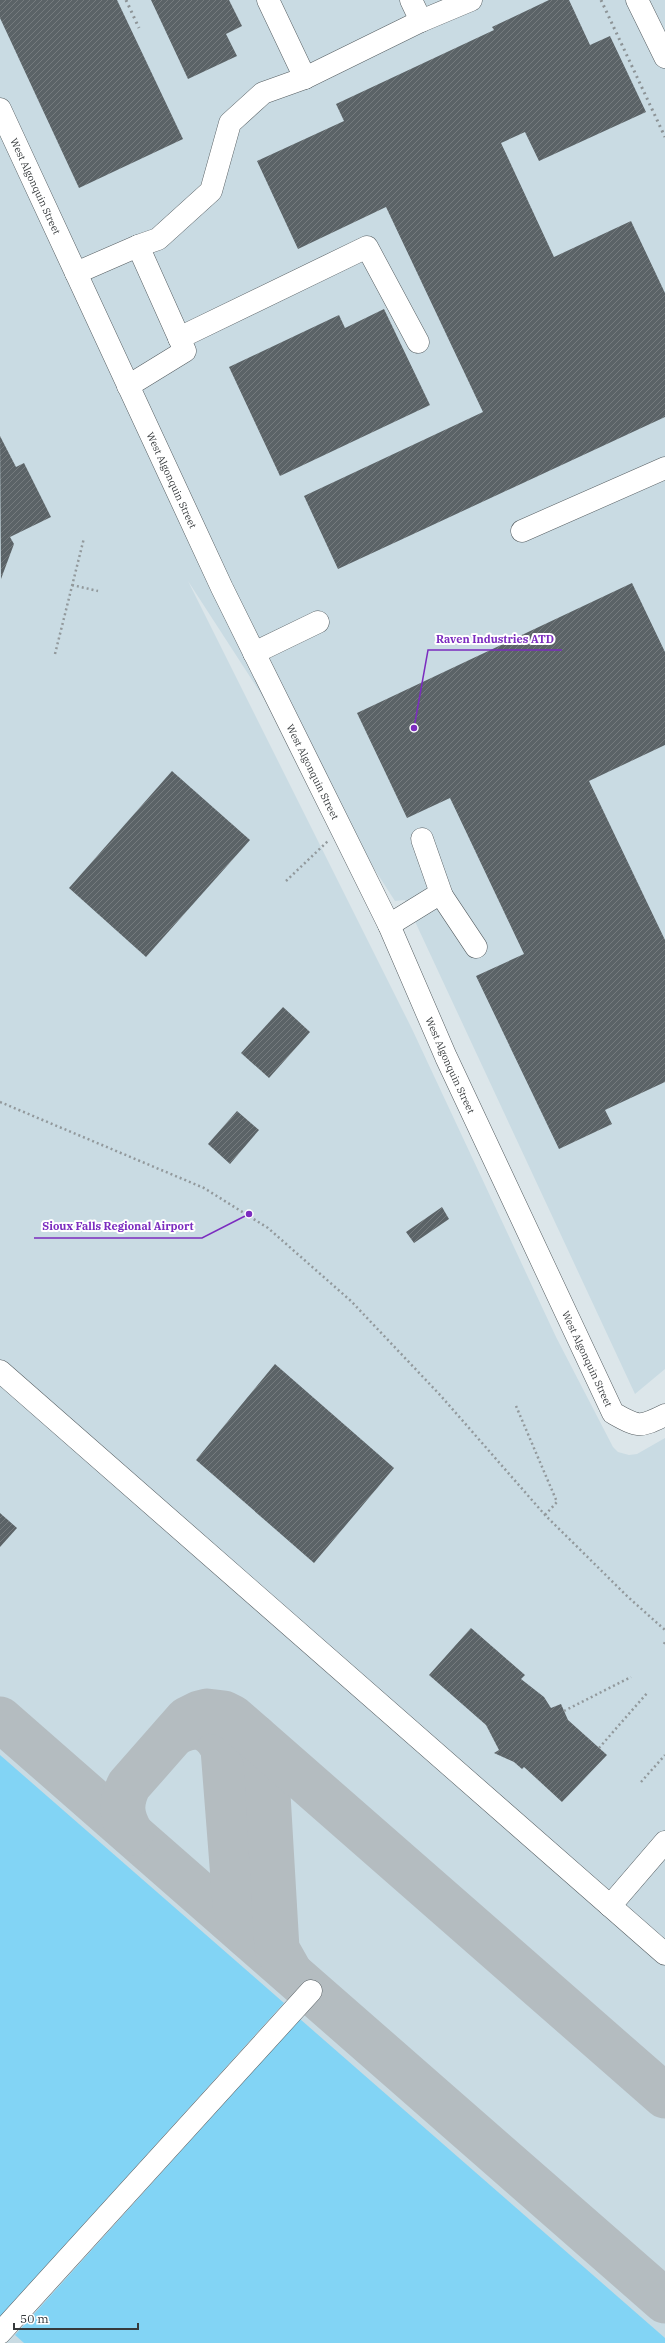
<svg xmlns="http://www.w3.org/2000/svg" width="665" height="2343" viewBox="0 0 665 2343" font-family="'IBM Plex Serif',serif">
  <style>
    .built { fill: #c9dbe3 }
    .green { fill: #82d4f5 }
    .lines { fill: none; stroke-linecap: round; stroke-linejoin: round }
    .taxiway { stroke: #b4bcc0; stroke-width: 45 }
    .building { fill: url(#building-hatch) }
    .minor-casing { stroke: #555d61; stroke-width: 23 }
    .path { stroke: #92999c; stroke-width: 2.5; stroke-dasharray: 2 3; stroke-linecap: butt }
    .minor { stroke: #fff; stroke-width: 22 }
    .rail { stroke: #8c9396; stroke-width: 3; stroke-dasharray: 2 4; stroke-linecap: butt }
    .labels { text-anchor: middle; stroke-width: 4; stroke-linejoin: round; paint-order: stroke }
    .street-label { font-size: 10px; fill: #363a3c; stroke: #fff }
    .leader { fill: none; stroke: #7b2cbf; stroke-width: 1.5 }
    .callout-dot { fill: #7b2cbf; stroke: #fff; stroke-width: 1.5 }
    .callout-label { font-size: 11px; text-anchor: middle; font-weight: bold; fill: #7b2cbf; stroke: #fff; stroke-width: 4; stroke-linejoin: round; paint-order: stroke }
  </style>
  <defs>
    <pattern id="building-hatch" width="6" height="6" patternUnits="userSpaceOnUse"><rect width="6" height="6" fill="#5b6367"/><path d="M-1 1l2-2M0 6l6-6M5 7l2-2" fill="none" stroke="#757b7e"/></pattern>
  </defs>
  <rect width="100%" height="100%" fill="#dce6ea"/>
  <path class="built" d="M0 0H665V1369L635 1394 405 900 395 901 188 581 412 1029 556 1337 613 1447 618 1452 629 1455 637 1454 665 1438V2343H0Z"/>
  <g class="green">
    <path d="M0 1755 284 2003 0 2317Z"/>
    <path d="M300 2019 665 2338V2343H24L15 2335Z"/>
  </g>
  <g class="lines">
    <g class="taxiway">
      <path d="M0 1719 665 2301"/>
      <path d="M174 1734C196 1721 212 1727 223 1749L235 1904 240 1924 247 1935"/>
      <path d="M255 1737 262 1748 266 1760 277 1949 290 1972"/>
      <path d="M131 1833C121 1816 120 1803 129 1785L187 1719 199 1713 207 1711 224 1713 232 1717 255 1737 665 2096"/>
    </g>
  </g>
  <g class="building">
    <path d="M0 0H117L183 139 79 188 0 18Z"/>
    <path d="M151 0H229L242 26 226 34 237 56 188 79Z"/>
    <path d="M549 0H569L590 45 610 36 646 112 539 161 525 132 501 143 554 257 631 221 665 293V417L338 569 304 496 483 412 386 207 298 249 257 161 344 121 336 104 494 30 492 27Z"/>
    <path d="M384 309 430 405 280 476 229 367 339 315 345 328Z"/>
    <path d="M0 436 16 467 24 463 51 517 10 537 14 544 1 579Z"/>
    <path d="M632 583 665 652V745L589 781 665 940V1082L605 1110 612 1124 559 1149 476 976 524 954 450 798 407 818 357 713Z"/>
    <path d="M172 771 250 840 146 957 69 888Z"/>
    <path d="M283 1007 310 1032 269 1078 241 1053Z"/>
    <path d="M237 1111 259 1130 230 1164 208 1144Z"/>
    <path d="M442 1207 449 1219 414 1243 406 1232Z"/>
    <path d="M275 1364 394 1468 314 1563 196 1460Z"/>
    <path d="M0 1513 17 1528 0 1547Z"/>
    <path d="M471 1628 525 1675 521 1679 544 1697 551 1708 561 1704 568 1720 607 1755 562 1802 524 1767 522 1769 514 1762 494 1753 499 1750 486 1725 429 1675Z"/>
  </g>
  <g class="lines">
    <defs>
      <g id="minor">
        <path d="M268 0 305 78"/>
        <path d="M411 0 421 21"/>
        <path d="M637 0 665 57"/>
        <path id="s1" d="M0 109 222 588 389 925 446 1057 613 1413C638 1427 639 1428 665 1415"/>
        <path d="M138 246 158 239 211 191 230 123 263 93 305 78 421 21 471 0"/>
        <path d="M76 273 138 246 185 351 128 386"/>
        <path d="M179 338 367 247 418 342"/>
        <path d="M522 531 665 468"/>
        <path d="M254 653 318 622"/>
        <path d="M422 839 442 896"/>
        <path d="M389 925 436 896H442L476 947"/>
        <path d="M0 1371 665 1954"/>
        <path d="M610 1906 665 1842"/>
        <path d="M0 2333 311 1991"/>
      </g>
    </defs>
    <use href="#minor" class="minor-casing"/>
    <g class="path">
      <path d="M72 585 98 591"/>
      <path d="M55 654 84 538"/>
      <path d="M286 881 328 841"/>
      <path d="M0 1102 204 1188 268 1228 351 1301 441 1396 545 1515 628 1597 665 1630"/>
      <path d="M516 1406 557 1502 545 1515"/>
      <path d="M664 1644 665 1642"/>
      <path d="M564 1711 631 1677"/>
      <path d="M599 1748 648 1692"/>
      <path d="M641 1782 665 1755"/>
    </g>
    <use href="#minor" class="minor"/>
    <g class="rail">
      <path d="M126 0 139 28"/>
      <path d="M601 0 665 137"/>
    </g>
  </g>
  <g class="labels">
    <g class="street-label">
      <text dy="4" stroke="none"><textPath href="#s1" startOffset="85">West Algonquin Street</textPath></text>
      <text dy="4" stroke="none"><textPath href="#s1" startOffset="409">West Algonquin Street</textPath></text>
      <text dy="4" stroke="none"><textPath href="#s1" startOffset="733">West Algonquin Street</textPath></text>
      <text dy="4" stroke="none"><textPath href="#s1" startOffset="1057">West Algonquin Street</textPath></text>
      <text dy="4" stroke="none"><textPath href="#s1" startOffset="1381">West Algonquin Street</textPath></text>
    </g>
  </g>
  <path class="leader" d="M414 728L428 650H562M249 1214L202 1238H34"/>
  <g class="callout-dot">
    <circle cx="414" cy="728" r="4"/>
    <circle cx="249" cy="1214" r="4"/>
  </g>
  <g class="callout-label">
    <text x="495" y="643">Raven Industries ATD</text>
    <text x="118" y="1230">Sioux Falls Regional Airport</text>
  </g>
  <path d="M14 2323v6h124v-6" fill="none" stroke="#363a3c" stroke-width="2"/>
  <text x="20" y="2323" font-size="12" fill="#363a3c" stroke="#ffffff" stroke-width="3" paint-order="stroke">50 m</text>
</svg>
